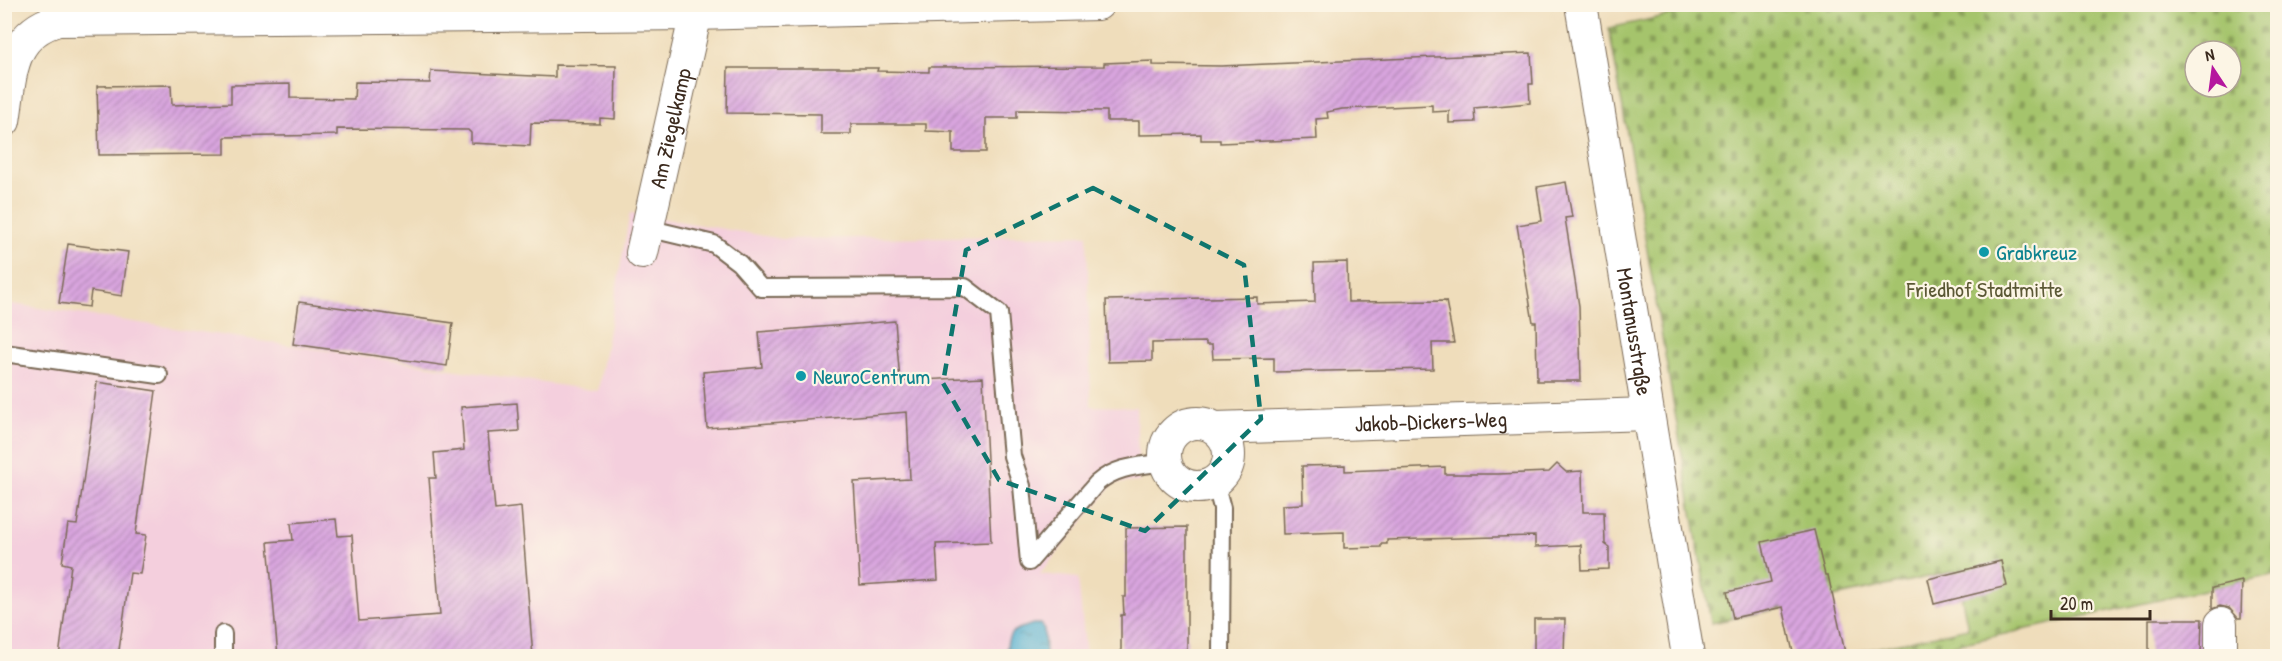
<svg xmlns="http://www.w3.org/2000/svg" width="2282" height="661" viewBox="0 0 2282 661" font-family="'Patrick Hand',sans-serif">
  <style>
    .built { fill: #f4cfdd }
    .cemetery { fill: url(#cemetery-stones); stroke: #707745; stroke-width: 1.5; fill-rule: evenodd }
    .water { fill: url(#water-ripples); stroke: #476c78; stroke-width: 1.5 }
    .building { fill: url(#building-hatch) }
    .lines { fill: none; stroke-linecap: round; stroke-linejoin: round }
    .lane-casing { stroke: #7a6955; stroke-width: 20 }
    .street-casing { stroke: #7a6955; stroke-width: 34 }
    .lane { stroke: #fff; stroke-width: 16 }
    .street { stroke: #fff; stroke-width: 32 }
    .marked { fill: none; stroke: #0f766e; stroke-width: 4.5; stroke-dasharray: 12 8; stroke-linejoin: round }
    .culture-dot { fill: #0f9aa8; stroke: #fcf5e5; stroke-width: 2 }
    .labels { text-anchor: middle; stroke-width: 4.5; stroke-linejoin: round; paint-order: stroke }
    .street-label { font-size: 22px; fill: #3b2a1e; stroke: #fcf5e5 }
    .culture-label { font-size: 22px; fill: #0d838f; stroke: #fcf5e5; text-anchor: start }
    .park-label { font-size: 22px; fill: #5b5835; stroke: #fcf5e5 }
  </style>
  <defs>
    <pattern id="cemetery-stones" width="16" height="16" patternUnits="userSpaceOnUse" patternTransform="scale(1.5)"><rect width="16" height="16" fill="#a5c46c"/><path d="M2 7V4a2 2 0 0 1 4 0v3zM10 15v-3a2 2 0 0 1 4 0v3z" fill="#889f58"/></pattern>
    <pattern id="water-ripples" width="26" height="14" patternUnits="userSpaceOnUse" patternTransform="scale(1.5)"><rect width="26" height="14" fill="#53afd1"/><path d="M2 4q2-2 4 0t4 0M15 11q2-2 4 0t4 0" fill="none" stroke="#468fa9"/></pattern>
    <pattern id="building-hatch" width="6" height="6" patternUnits="userSpaceOnUse" patternTransform="scale(1.5)"><rect width="6" height="6" fill="#d9a5df"/><path d="M-1 1l2-2M0 6l6-6M5 7l2-2" fill="none" stroke="#b187b4"/></pattern>
  </defs>
  <rect width="100%" height="100%" fill="#fcf5e5"/>
  <filter id="ink" filterUnits="userSpaceOnUse"><feTurbulence type="fractalNoise" baseFrequency=".0167" numOctaves="2"/><feDisplacementMap in="SourceGraphic" scale="12" xChannelSelector="R" yChannelSelector="G"/><feConvolveMatrix kernelMatrix="1 2 1 2 8 2 1 2 1" color-interpolation-filters="sRGB"/></filter>
  <filter id="wash" filterUnits="userSpaceOnUse"><feTurbulence type="fractalNoise" baseFrequency=".008" numOctaves="4" result="noise"/><feDisplacementMap in="SourceGraphic" scale="24" xChannelSelector="R" yChannelSelector="G"/><feGaussianBlur stdDeviation="1.35" result="paint"/><feColorMatrix in="noise" values="0 0 0 0 0 0 0 0 0 0 0 0 0 0 0 0 0 1.4 0 .05"/><feComposite in="paint" operator="in"/></filter>
  <g filter="url(#wash)">
    <rect width="100%" height="100%" fill="#efddbb"/>
    <path class="built" d="M630 213 782 239 1087 235 1091 406 1136 407 1139 482 1114 483 1040 574 1078 578 1086 656H5V303L598 391Z"/>
    <path class="cemetery" d="M1722 4 2277 5V574L1905 656H1840L1968 628 1956 571 1711 623 1609 28ZM2195 51H2231V87H2195Z"/>
    <path class="water" d="M1033 624H1040L1044 629 1045 656H1006C1008 631 1009 632 1033 624Z"/>
    <g id="blocks">
      <g class="building">
        <path d="M1531 53 1533 84H1529L1530 103 1474 108 1475 122 1449 123V111L1432 112V105L1342 109 1327 112 1328 118 1316 119 1317 139 1220 143V140H1201V134L1139 135V121H1107V111L1017 110V118H986V152H953V132L926 131V124H851V134H821V114L727 113 728 68H878L877 71 929 72V67L1104 66V63L1153 61V65L1221 66Z"/>
        <path d="M555 65 616 66 615 119 600 118V124L531 123 530 146 471 143V133L468 130 337 129V135L225 137V154L99 155 97 86 171 85 172 105 231 103V85L290 84V98L354 99 355 82 430 83 431 71 555 77Z"/>
        <path d="M1566 182 1572 217 1565 218 1579 306 1581 381H1537L1536 322H1533L1517 225 1542 221 1537 187Z"/>
        <path d="M68 244 128 252 122 296 91 291 89 307 59 303Z"/>
        <path d="M1347 262 1348 302 1446 301 1454 343H1432L1433 369 1274 372V358L1213 359 1212 345H1206V342L1152 343V361L1108 362 1106 300 1257 297V304L1315 302 1314 263Z"/>
        <path d="M299 302 453 323 447 366 293 344Z"/>
        <path d="M895 321 900 381 983 377 991 542 936 544 938 580 860 585 854 482 910 479 907 412 707 428 703 372 762 367 759 332Z"/>
        <path d="M97 382 156 391 136 534 146 535 140 574 130 573 118 657H59L71 565 62 563 68 524 77 525Z"/>
        <path d="M517 403 519 431 488 433 495 510 521 507 533 657H278L268 542 293 540 291 523 336 519 338 536 352 535 359 621 440 615 429 478H436L434 453 464 450 461 407Z"/>
        <path d="M1557 464 1566 472 1582 471 1583 512H1604L1605 544 1609 547V569L1582 570 1581 545 1535 547V536L1387 540V544H1381V547L1344 548V532L1283 534 1282 505 1303 504 1302 466 1345 465V471L1445 467V474H1498L1549 472Z"/>
        <path d="M1187 527V657H1121V615H1124L1123 597H1126V528Z"/>
        <path d="M1814 530 1825 575H1828L1846 657H1794L1783 607 1733 618 1727 592 1771 582 1762 542Z"/>
        <path d="M2001 561 2007 586 1934 604 1928 579Z"/>
        <path d="M2242 581 2241 618H2238L2229 608 2220 606 2212 609V588Z"/>
        <path d="M1534 619H1565L1564 657H1534Z"/>
        <path d="M2149 619H2202L2201 653H2195V657H2149Z"/>
      </g>
    </g>
  </g>
  <g filter="url(#ink)">
    <use href="#blocks" fill-opacity="0" stroke="#7a6955" stroke-width="1.5"/>
    <g class="lines">
      <defs>
        <g id="lane">
          <path d="M647 228 714 244 739 263 761 288 965 287 999 313 1012 456 1022 486 1029 562 1097 483C1117 466 1140 466 1165 462"/>
          <path d="M4 353 159 375"/>
          <path d="M1215 482 1222 508 1221 656"/>
          <path d="M223 656V634"/>
        </g>
        <g id="street">
          <path id="s1" d="M1581 4 1688 656"/>
          <path d="M4 121C11 78 8 34 58 20L694 14 1098 4"/>
          <path id="s2" d="M642 253 698 4"/>
          <circle cx="1197" cy="455" r="32"/>
          <path id="s3" d="M1215 428 1648 414"/>
          <path d="M2221 656V624"/>
        </g>
      </defs>
      <use href="#lane" class="lane-casing"/>
      <use href="#street" class="street-casing"/>
      <use href="#lane" class="lane"/>
      <use href="#street" class="street"/>
    </g>
  </g>
  <path class="marked" d="M1093 188 1244 265 1261 419 1145 531 999 480 943 383 966 250Z"/>
  <g class="culture-dot">
    <circle cx="1984" cy="252" r="6"/>
    <circle cx="801" cy="376" r="6"/>
  </g>
  <g class="labels">
    <g class="street-label">
      <text dy="8" stroke="none"><textPath href="#s2" startOffset="128">Am Ziegelkamp</textPath></text>
      <text dy="8" stroke="none"><textPath href="#s1" startOffset="332">Montanusstraße</textPath></text>
      <text dy="8" stroke="none"><textPath href="#s3" startOffset="216">Jakob-Dickers-Weg</textPath></text>
    </g>
    <g class="culture-label">
      <text x="1996" y="260">Grabkreuz</text>
      <text x="813" y="384">NeuroCentrum</text>
    </g>
    <g class="park-label">
      <text x="1985" y="297">Friedhof Stadtmitte</text>
    </g>
  </g>
  <rect width="2282" height="661" fill="none" stroke="#fcf5e5" stroke-width="24"/>
  <g transform="translate(2213 69) rotate(347)"><circle r="28" fill="#fcf5e5" stroke="#afa495" stroke-width="1.5"/>
  <path d="M0-4.5L10 22L0 15L-10 22Z" fill="#b5179e"/>
  <text y="-9" font-size="16" font-weight="bold" text-anchor="middle" fill="#3b2a1e">N</text>
  </g>
  <path d="M2051 610v9h99v-9" fill="none" stroke="#3b2a1e" stroke-width="3"/>
  <text x="2060" y="610" font-size="18" fill="#3b2a1e" stroke="#fcf5e5" stroke-width="4.5" paint-order="stroke">20 m</text>
</svg>
